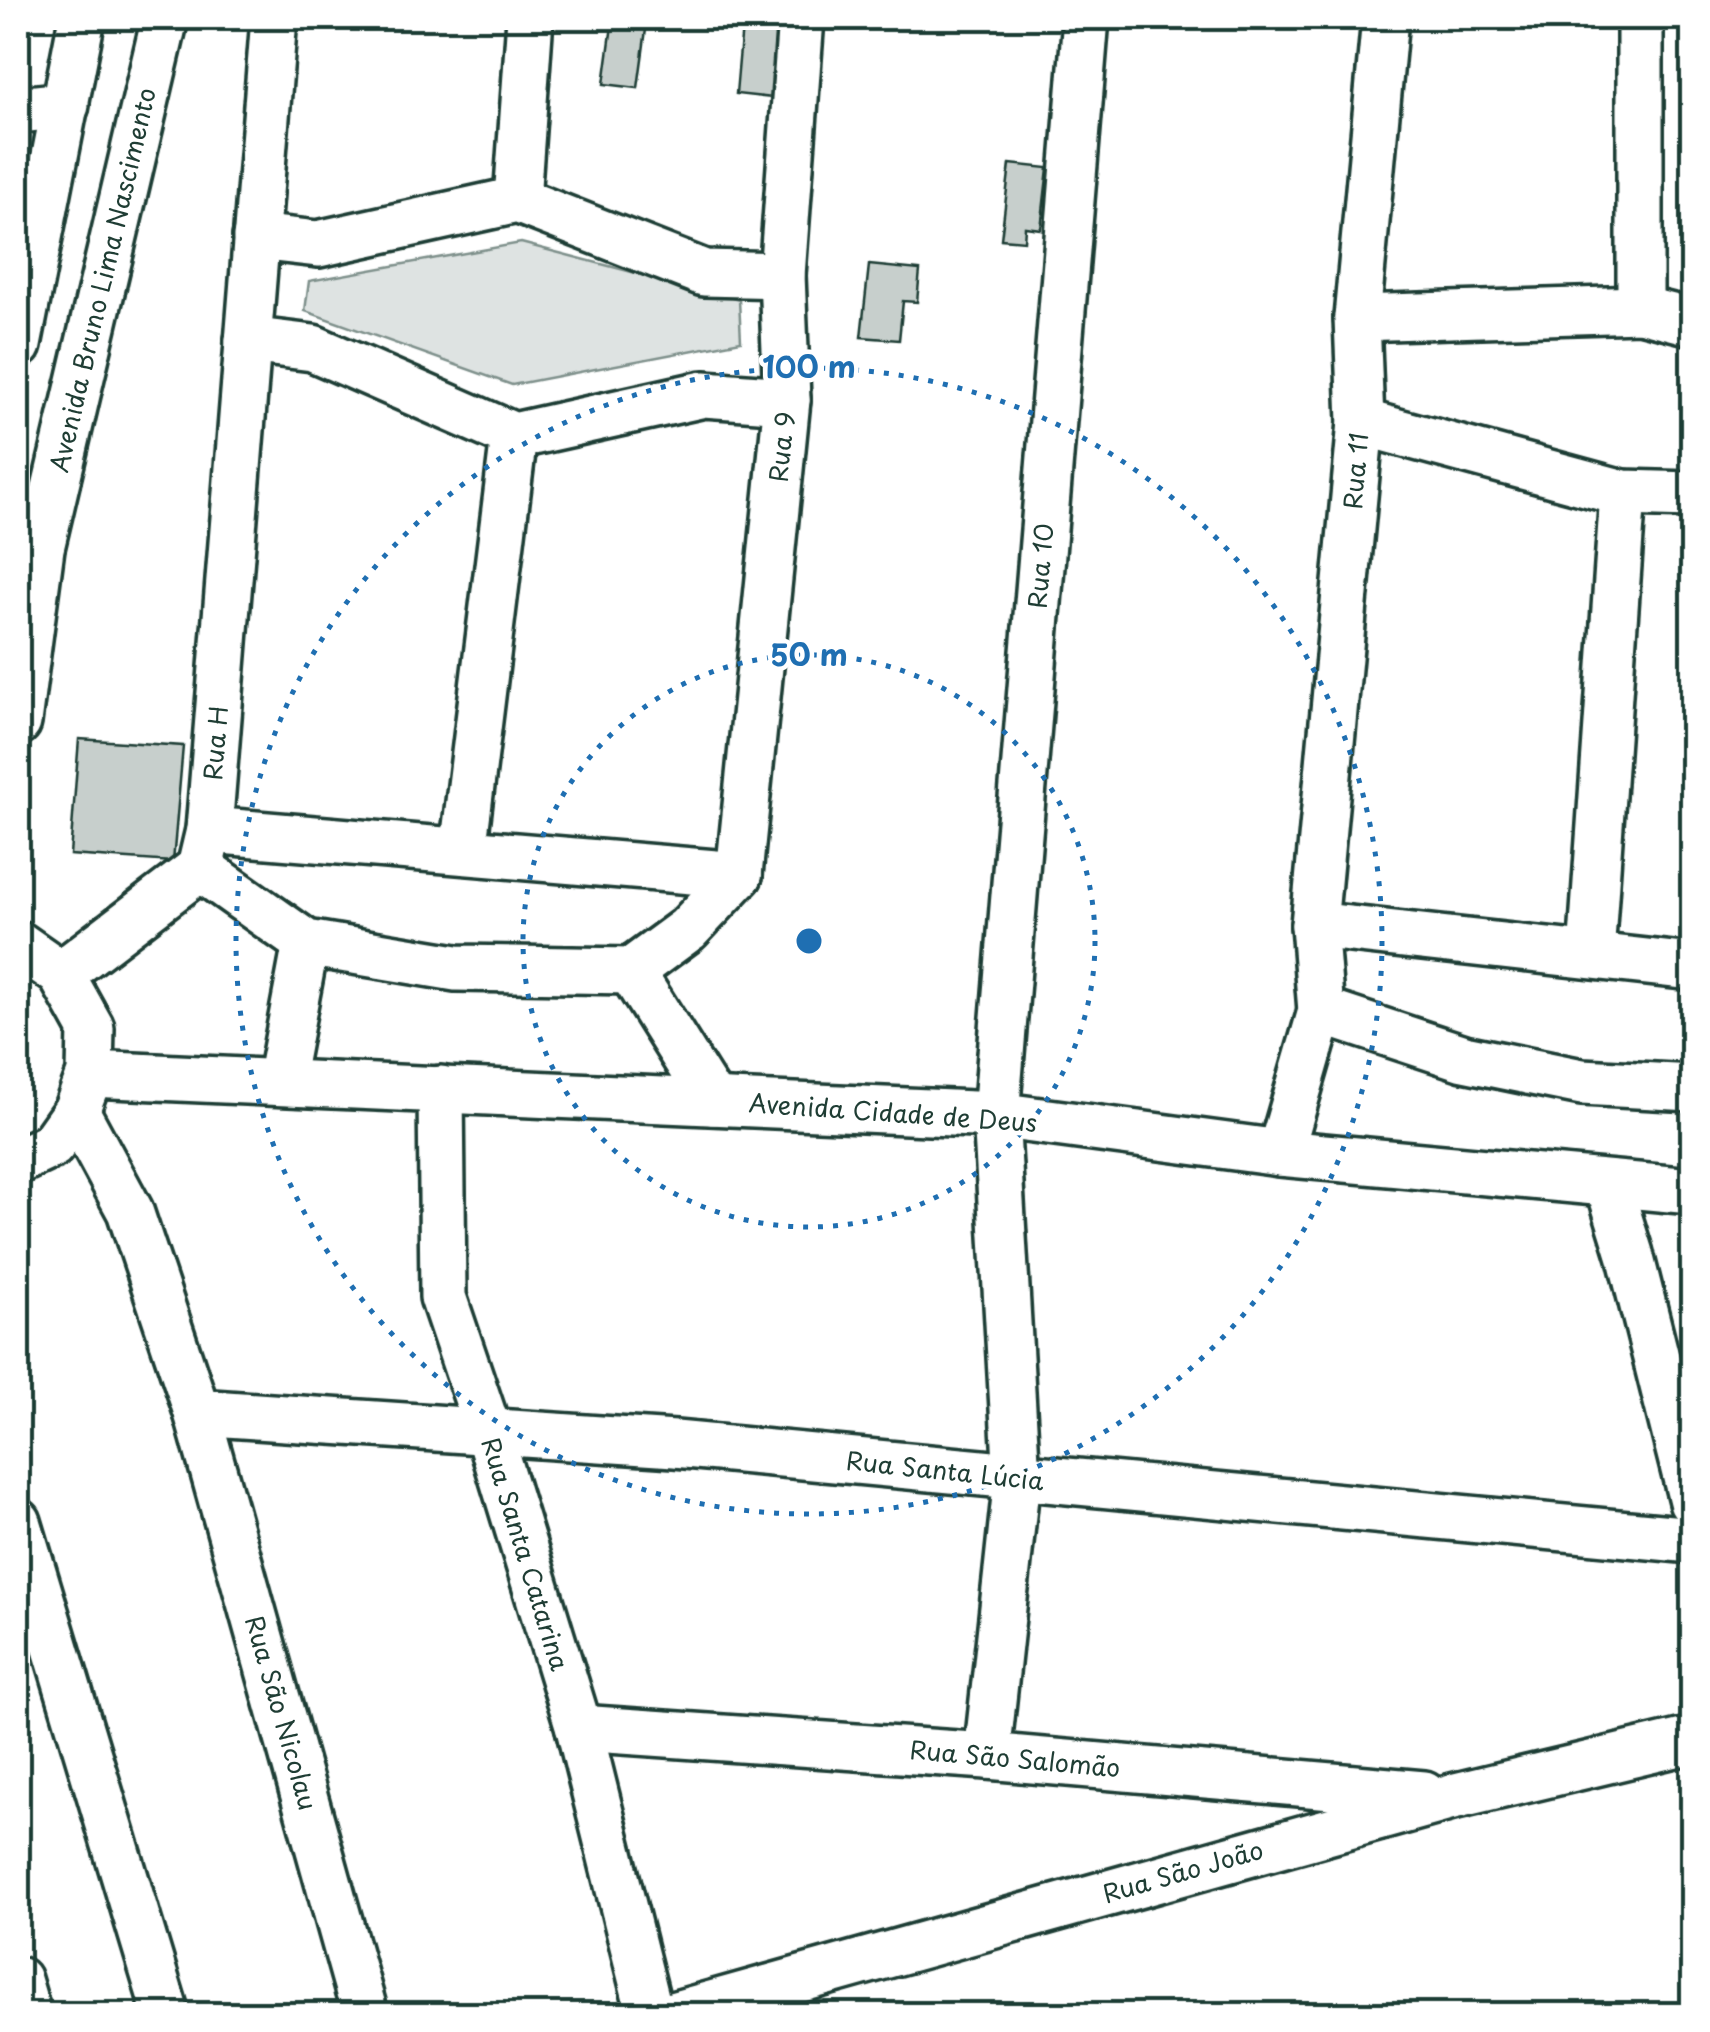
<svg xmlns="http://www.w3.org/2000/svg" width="1710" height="2032" viewBox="0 0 1710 2032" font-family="'Playpen Sans',sans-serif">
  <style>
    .green { fill: #dee3e2; stroke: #7e908b; stroke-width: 2.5 }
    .building { fill: #c7cfcc; stroke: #1f3d34; stroke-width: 2.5 }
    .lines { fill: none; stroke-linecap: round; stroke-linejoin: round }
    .street-casing { stroke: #1f3d34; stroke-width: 52 }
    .street { stroke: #fff; stroke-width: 45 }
    .ring { fill: none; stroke: #1f6fb2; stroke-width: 5; stroke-dasharray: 5 10 }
    .labels { text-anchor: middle; stroke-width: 9; stroke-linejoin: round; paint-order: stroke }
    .street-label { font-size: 25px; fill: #1f3d34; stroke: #fff }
    .centre { fill: #1f6fb2; stroke: #fff; stroke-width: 5 }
    .ring-label { font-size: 30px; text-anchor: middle; font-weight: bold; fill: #1f6fb2; stroke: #fff; stroke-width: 9; stroke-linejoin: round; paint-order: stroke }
  </style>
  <rect width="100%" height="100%" fill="#fff"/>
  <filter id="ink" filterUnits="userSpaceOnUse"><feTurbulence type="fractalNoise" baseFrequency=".01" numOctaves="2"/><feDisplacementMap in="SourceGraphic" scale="20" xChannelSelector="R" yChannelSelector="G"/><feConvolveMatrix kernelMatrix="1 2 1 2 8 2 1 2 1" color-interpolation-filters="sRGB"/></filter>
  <g filter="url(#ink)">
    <path class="green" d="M521 243 739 300 741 341 512 385 305 311 309 281Z"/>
    <g class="building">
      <path d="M613 18 647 22 638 88 604 84Z"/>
      <path d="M742 26 780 29 773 98 736 94Z"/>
      <path d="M1010 164 1048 168 1041 229 1025 227 1024 241 1001 239Z"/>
      <path d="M869 265 920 270 917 302 903 301 899 340 861 337Z"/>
      <path d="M79 739 183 746 173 862 70 855Z"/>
    </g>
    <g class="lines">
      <defs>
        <g id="street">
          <path d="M274 18 209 830 200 868 306 943 456 968 631 971 688 929 739 875"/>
          <path d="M1385 18 1357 318 1361 422 1314 925 1321 1011 1464 1058 1582 1082 1692 1088"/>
          <path d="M1640 18V309"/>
          <path d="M18 110 66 105"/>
          <path d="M517 200 530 18"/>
          <path d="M256 237 318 244 517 200 704 273 782 275"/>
          <path d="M1357 318 1640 309 1692 322"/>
          <path d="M248 340 313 348 514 436 704 394 787 400"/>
          <path d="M18 345 82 18"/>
          <path d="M1361 422 1623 493 1692 495"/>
          <path d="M18 722 41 548 165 18"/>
          <path d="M209 830 739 875"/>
          <path d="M463 851 514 436"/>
          <path d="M739 875 787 400 782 275 801 18"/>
          <path d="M1314 925 1692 967"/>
          <path d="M18 944 61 974 91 1028 90 1074 76 1111 52 1145 18 1161"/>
          <path d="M1591 955 1623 493"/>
          <path d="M631 971 713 1102"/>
          <path d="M61 974 200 868"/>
          <path d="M90 1074 996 1115 1280 1153 1692 1191"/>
          <path d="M280 1082 306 943"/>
          <path d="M441 1089 443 1297 488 1430 579 1728 650 2014"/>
          <path d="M76 1111 130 1211 197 1412 365 2014"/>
          <path d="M1280 1153 1321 1011"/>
          <path d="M1609 1186 1630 1254 1692 1501"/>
          <path d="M197 1412 675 1444 1692 1540"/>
          <path d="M18 1522 166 2014"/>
          <path d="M579 1728 987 1756 1424 1794"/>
          <path d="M987 1756 1017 1478 996 1115 1086 18"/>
          <path d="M18 1980 28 2014"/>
          <path d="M676 2014 1452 1797 1692 1740"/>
        </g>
      </defs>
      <use href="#street" class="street-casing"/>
      <use href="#street" class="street"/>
    </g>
  </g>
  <g class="ring">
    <circle cx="809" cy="941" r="286"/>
    <circle cx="809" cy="941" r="573"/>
  </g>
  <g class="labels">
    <g class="street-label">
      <text transform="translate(103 280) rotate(-77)" y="9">Avenida Bruno Lima Nascimento</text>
      <text transform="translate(782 447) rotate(-84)" y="9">Rua 9</text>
      <text transform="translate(1356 471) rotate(-85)" y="9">Rua 11</text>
      <text transform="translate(1041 566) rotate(-85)" y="9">Rua 10</text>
      <text transform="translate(216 743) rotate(-85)" y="9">Rua H</text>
      <text transform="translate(893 1113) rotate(4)" y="9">Avenida Cidade de Deus</text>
      <text transform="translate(945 1471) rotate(6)" y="9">Rua Santa Lúcia</text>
      <text transform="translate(525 1554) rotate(73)" y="9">Rua Santa Catarina</text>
      <text transform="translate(281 1713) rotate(74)" y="9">Rua São Nicolau</text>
      <text transform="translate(1015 1759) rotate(5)" y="9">Rua São Salomão</text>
      <text transform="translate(1183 1872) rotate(-16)" y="9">Rua São João</text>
    </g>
  </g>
  <circle cx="809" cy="941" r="15" class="centre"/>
  <g class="ring-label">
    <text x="809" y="378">100 m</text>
    <text x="809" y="666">50 m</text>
  </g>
  <rect width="1710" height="2032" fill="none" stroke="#fff" stroke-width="60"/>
  <rect x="30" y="30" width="1650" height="1972" fill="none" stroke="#1f3d34" stroke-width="4" filter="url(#ink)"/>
</svg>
